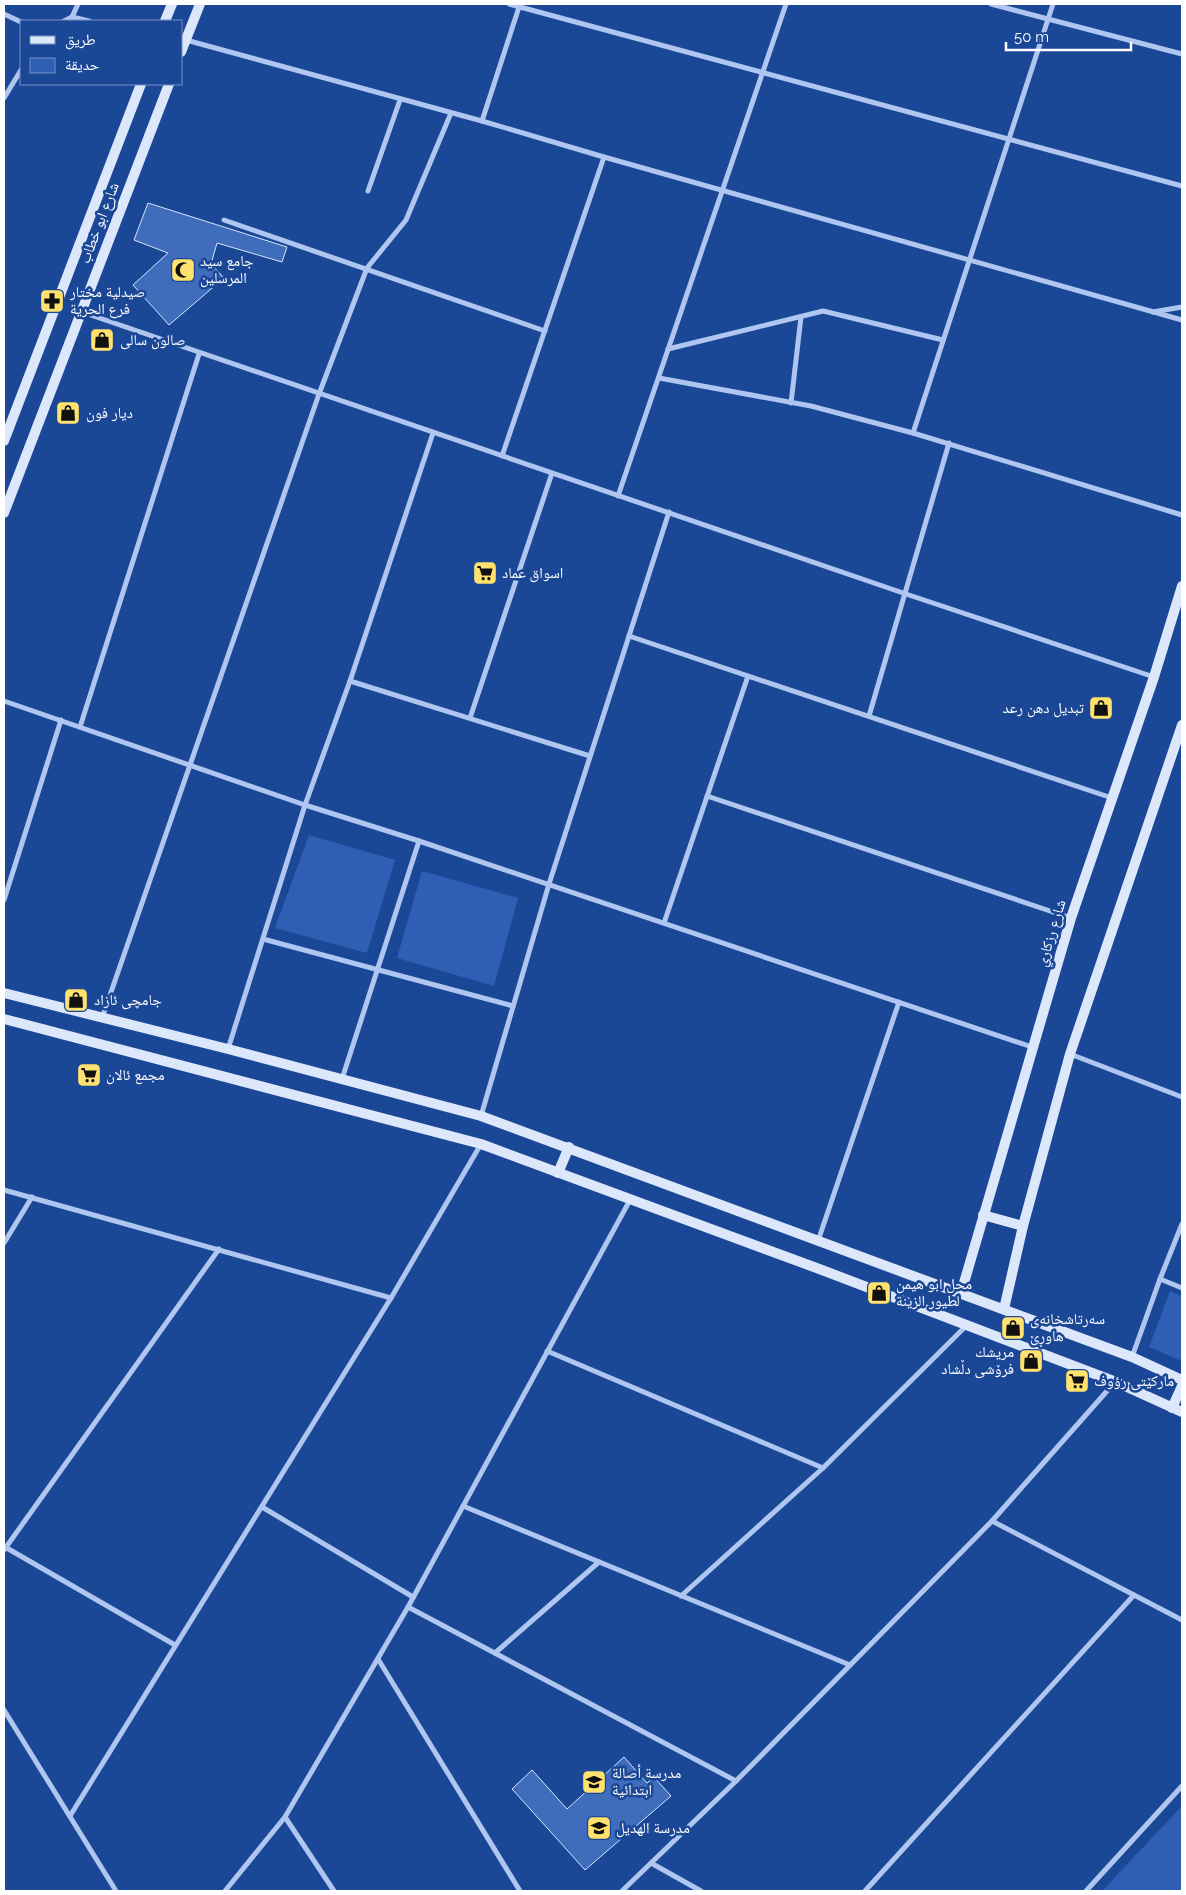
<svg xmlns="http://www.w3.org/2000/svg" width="1186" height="1895" viewBox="0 0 1186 1895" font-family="Raleway,'Noto Naskh Arabic',sans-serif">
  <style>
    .green { fill: #2f5fb4 }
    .building { fill: #3f6dbc; stroke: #d6e4fb }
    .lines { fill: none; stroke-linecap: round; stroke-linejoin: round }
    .street { stroke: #afc7f0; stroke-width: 5 }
    .secondary { stroke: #dde7fb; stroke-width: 10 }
    .labels { text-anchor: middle; stroke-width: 5; stroke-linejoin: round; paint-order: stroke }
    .street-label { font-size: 15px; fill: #fff; stroke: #1b4797 }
    .poi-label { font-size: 15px; fill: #fff; stroke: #1b4797; text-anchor: start }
  </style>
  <rect width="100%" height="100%" fill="#1b4797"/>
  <g class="green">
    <path d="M309 835 395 860 367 953 275 928Z"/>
    <path d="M422 871 518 898 494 986 397 958Z"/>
    <path d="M1170 1291 1182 1296V1361L1149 1347Z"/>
    <path d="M1182 1806V1891H1102Z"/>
  </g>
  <g class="building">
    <path d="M148 203 287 247 282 262 217 243 211 264 224 278 169 325 133 285 168 253 134 240Z"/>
    <path d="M624 1757 647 1783 654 1777 671 1796 585 1870 512 1789 532 1770 567 1809Z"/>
  </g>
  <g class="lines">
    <g class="street">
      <path d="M509 4 1182 186"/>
      <path d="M991 4 1182 54"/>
      <path d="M4 14 21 22"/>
      <path d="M72 17 89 21"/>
      <path d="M64 21 72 17 78 4"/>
      <path d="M186 40 482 121 604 157 1182 320"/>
      <path d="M4 98 21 70"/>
      <path d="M482 121 520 4"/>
      <path d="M368 191 400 100"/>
      <path d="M224 220 545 331"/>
      <path d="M82 312 906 594 1154 677"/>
      <path d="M1153 312 1182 307"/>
      <path d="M668 349 823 311 943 340"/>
      <path d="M659 378 811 406 913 433 1182 515"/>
      <path d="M791 403 801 317"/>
      <path d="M913 433 1053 4"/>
      <path d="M502 456 604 157"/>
      <path d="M618 496 786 4"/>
      <path d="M629 636 1112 798"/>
      <path d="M350 681 590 756"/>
      <path d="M4 701 305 805 419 841 1032 1047"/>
      <path d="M869 716 949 443"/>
      <path d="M470 718 552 473"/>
      <path d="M80 727 199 354"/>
      <path d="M707 796 1071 918"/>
      <path d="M4 900 61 720"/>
      <path d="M664 923 748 676"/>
      <path d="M263 939 513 1006"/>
      <path d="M102 1018 319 394 367 268 406 220 451 113"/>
      <path d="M228 1049 305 805 350 681 433 433"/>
      <path d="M1070 1054 1182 1097"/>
      <path d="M342 1079 419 841"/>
      <path d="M481 1116 549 884 669 512"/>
      <path d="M4 1190 391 1298"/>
      <path d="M818 1241 899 1002"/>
      <path d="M4 1243 32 1197"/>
      <path d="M1160 1279 1182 1288"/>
      <path d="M547 1351 823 1468"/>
      <path d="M1132 1357 1160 1279 1182 1224"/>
      <path d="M463 1506 850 1665"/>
      <path d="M262 1507 413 1597"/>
      <path d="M992 1521 1182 1620"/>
      <path d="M5 1547 175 1645"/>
      <path d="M4 1550 219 1249"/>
      <path d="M681 1596 823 1468 967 1325"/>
      <path d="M408 1607 736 1781"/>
      <path d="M495 1653 599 1562"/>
      <path d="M378 1659 520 1891"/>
      <path d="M4 1710 116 1891"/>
      <path d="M70 1816 391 1298 481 1144"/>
      <path d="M285 1817 334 1891"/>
      <path d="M651 1863 701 1891"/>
      <path d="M225 1891 285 1817 408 1607 630 1200"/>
      <path d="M622 1891 736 1781 992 1521 1115 1382"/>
      <path d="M865 1891 1134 1595"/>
      <path d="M1086 1891 1182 1786"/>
    </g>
    <g class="secondary">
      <path d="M165 21 172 4"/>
      <path d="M181 52 200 4"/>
      <path d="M4 441 141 84"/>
      <path d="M4 513 169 84"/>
      <path d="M4 993 228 1049 481 1116 1132 1357 1182 1380"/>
      <path d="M4 1019 481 1144 822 1270 1116 1382 1182 1412"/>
      <path d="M558 1173 569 1147"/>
      <path d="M983 1215 1023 1226"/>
      <path d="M961 1293 1071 918 1154 677 1182 586"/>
      <path d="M1004 1309 1023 1226 1070 1054 1182 725"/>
      <path d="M1172 1408 1182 1386"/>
    </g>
  </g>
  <defs>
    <symbol id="mosque-square" viewBox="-11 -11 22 22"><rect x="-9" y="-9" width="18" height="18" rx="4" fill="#ffe16e" stroke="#1b4797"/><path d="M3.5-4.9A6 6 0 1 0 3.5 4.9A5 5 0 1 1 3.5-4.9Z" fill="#111"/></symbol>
    <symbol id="pharmacy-square" viewBox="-11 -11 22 22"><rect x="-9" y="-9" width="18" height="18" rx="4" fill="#ffe16e" stroke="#1b4797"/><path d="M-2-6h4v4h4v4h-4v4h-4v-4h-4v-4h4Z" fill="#111"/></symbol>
    <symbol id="shop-square" viewBox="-11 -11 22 22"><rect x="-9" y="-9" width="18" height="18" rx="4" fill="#ffe16e" stroke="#1b4797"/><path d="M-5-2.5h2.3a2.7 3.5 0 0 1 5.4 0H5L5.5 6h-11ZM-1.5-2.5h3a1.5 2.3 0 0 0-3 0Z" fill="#111"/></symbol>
    <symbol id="supermarket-square" viewBox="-11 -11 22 22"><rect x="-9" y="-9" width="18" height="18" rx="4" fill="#ffe16e" stroke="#1b4797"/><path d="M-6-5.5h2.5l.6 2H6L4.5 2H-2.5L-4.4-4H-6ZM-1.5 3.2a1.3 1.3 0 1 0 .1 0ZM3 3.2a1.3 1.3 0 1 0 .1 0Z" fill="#111"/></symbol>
    <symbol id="school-square" viewBox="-11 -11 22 22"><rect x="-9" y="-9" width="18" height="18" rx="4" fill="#ffe16e" stroke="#1b4797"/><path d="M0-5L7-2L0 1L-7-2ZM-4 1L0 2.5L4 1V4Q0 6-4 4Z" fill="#111"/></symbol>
  </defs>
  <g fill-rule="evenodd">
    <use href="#mosque-square" x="169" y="256" width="28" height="28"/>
    <use href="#pharmacy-square" x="38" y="287" width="28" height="28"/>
    <use href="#shop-square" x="88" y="326" width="28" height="28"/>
    <use href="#shop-square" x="54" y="399" width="28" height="28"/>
    <use href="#supermarket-square" x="471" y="559" width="28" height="28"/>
    <use href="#shop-square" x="1087" y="694" width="28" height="28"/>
    <use href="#shop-square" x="62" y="986" width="28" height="28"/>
    <use href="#supermarket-square" x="75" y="1061" width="28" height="28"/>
    <use href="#shop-square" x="865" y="1279" width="28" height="28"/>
    <use href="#shop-square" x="999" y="1314" width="28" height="28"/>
    <use href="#shop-square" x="1017" y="1347" width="28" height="28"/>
    <use href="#supermarket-square" x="1063" y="1367" width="28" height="28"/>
    <use href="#school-square" x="580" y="1768" width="28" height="28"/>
    <use href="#school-square" x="585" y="1814" width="28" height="28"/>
  </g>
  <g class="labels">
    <g class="street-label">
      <text transform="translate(99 223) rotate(-69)" y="5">شارع ابو خطاب</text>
      <text transform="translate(1051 933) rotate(-73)" y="5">شارع رزكاري</text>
    </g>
    <g class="poi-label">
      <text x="200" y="266">جامع سيد<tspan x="200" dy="17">المرسلين</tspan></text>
      <text x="70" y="297">صيدلية مختار<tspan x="70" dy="17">فرع الحرية</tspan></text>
      <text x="120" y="345">صالون سالى</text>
      <text x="86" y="418">ديار فون</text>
      <text x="502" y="578">اسواق عماد</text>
      <text x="1084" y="713" text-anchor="end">تبديل دهن رعد</text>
      <text x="94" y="1005">جامچی ئازاد</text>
      <text x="106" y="1080">مجمع ئالان</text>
      <text x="896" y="1289">محل ابو هيمن<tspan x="896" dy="17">لطيور الزينة</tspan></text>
      <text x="1030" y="1324">سەرتاشخانەى<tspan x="1030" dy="17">ھاوڕێ</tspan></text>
      <text x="1014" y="1357" text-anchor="end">مريشك<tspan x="1014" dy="17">فرۆشى دڵشاد</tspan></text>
      <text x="1094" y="1386">ماركێتى رؤوف</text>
      <text x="612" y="1778">مدرسة أصالة<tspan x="612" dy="17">ابتدائية</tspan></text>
      <text x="616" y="1833">مدرسة الهديل</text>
    </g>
  </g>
  <rect width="1186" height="1895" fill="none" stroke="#ffffff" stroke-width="10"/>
  <rect x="20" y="20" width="162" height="65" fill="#1b4797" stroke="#7691c1"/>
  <rect x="30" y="36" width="25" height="8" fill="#dde7fb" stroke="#7691c1"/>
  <text x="65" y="45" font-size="15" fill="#ffffff">طريق</text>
  <rect x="30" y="58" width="25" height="15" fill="#2f5fb4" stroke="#7691c1"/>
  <text x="65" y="70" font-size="15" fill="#ffffff">حديقة</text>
  <path d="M1006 42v8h125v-8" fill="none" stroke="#ffffff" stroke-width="2.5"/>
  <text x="1014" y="42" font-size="15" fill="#ffffff" stroke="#1b4797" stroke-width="4" paint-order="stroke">50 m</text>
</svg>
